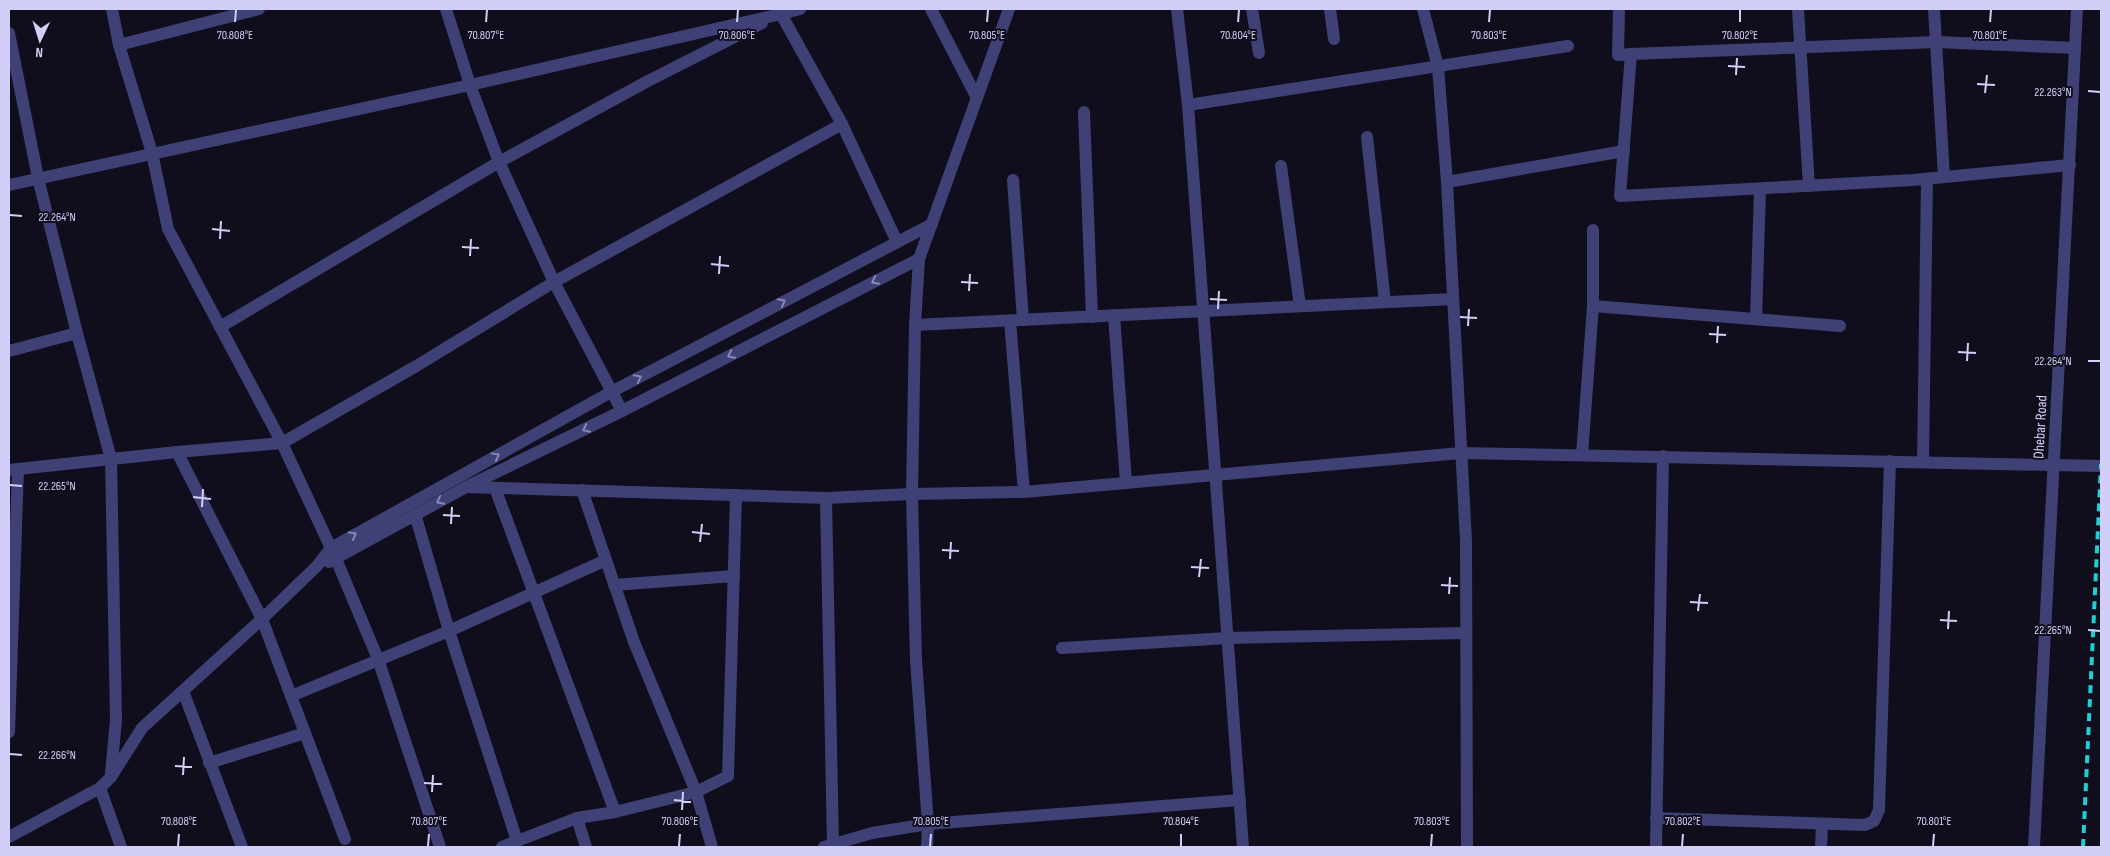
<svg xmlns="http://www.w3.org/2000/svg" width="2110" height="856" viewBox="0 0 2110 856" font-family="'Sofia Sans Condensed',sans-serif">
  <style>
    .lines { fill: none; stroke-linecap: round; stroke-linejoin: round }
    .minor { stroke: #3f4075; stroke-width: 12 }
    .rail { stroke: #1ecfd6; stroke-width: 4; stroke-dasharray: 8 6; stroke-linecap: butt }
    .oneway { stroke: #8888b6 }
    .ticks { fill: none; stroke: #d1cff8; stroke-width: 2 }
    .labels { text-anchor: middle; stroke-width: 4; stroke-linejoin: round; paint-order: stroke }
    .street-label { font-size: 15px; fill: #d1cff8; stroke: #100e1c }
    .ticks-label { font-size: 12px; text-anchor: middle; fill: #d1cff8; stroke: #100e1c; stroke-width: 4; stroke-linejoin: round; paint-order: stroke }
  </style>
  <rect width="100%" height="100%" fill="#100e1c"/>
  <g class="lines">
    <g class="minor">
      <path d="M112 9 119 45 152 153 168 229 282 443 336 559 378 659 440 847"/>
      <path d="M800 9 781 14 842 124 897 242"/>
      <path d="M931 9 977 98"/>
      <path d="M1177 9 1188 105 1243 847"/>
      <path d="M1252 9 1259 53"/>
      <path d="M1330 9 1334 39"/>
      <path d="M1423 9 1438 67 1447 182 1466 541 1467 847"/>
      <path d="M1619 9 1618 55 1631 54 1620 196 1913 180 2070 165"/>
      <path d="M1798 9 1809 186"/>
      <path d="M1934 9 1944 177"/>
      <path d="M9 33 38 178 77 333 111 459 116 720 111 773"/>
      <path d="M119 45 259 9"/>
      <path d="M1631 54 1937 42 2075 48"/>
      <path d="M1188 105 1568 46"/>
      <path d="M1084 112 1092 317"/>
      <path d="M1367 137 1385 302"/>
      <path d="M1281 166 1300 306"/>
      <path d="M1013 180 1023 320"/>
      <path d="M1447 182 1624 151"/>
      <path d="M9 185 470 85 781 14"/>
      <path d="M1593 230V306"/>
      <path d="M1114 315 1126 483"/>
      <path d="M1756 319 1760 189"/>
      <path d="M1010 321 1024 492"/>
      <path d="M915 325 1453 299"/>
      <path d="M220 327 499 162 470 85 446 9"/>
      <path d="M9 351 77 333"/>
      <path d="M622 411 554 282 499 162 648 81 762 23"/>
      <path d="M177 452 282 443 418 365 554 282 842 124"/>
      <path d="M1582 455 1593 306 1840 326"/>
      <path d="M1923 462 1927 179"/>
      <path d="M9 470 177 452 262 619 345 839"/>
      <path d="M466 487 826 498 912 494 1024 492 1461 453 2101 466"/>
      <path d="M495 488 615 812 696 792 712 847"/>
      <path d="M582 490 634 642 696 792 728 776 736 495"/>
      <path d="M826 498 833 844"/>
      <path d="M415 514 449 631 517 841 577 818 615 812"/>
      <path d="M329 562 466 487 622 411 919 259"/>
      <path d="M614 585 734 576"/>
      <path d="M1062 648 1228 638 1466 633"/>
      <path d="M183 691 242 847"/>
      <path d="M291 696 449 631 606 560"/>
      <path d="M9 732 18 469"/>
      <path d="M209 763 305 733"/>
      <path d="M100 788 121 847"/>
      <path d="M577 818 586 847"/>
      <path d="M1656 818 1865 825 1874 821 1879 810 1890 461"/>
      <path d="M9 837 100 788 111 777 142 728 262 619 317 566 331 548 611 392 932 224"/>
      <path d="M502 847 517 841"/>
      <path d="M824 847 872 833 928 824 1240 800"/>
      <path d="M927 847 928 824 916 660 912 494 915 325 919 259 1009 9"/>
      <path d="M1656 847 1663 456"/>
      <path d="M1821 847 1822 824"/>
      <path d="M2034 847 2077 9"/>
    </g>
    <path class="rail" d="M2083 847 2101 464"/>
  </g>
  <defs><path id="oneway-chevron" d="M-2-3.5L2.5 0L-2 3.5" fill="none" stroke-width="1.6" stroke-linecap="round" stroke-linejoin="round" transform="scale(1.25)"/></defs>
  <g class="oneway">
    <use href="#oneway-chevron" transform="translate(875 281) rotate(153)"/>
    <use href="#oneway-chevron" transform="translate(782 302) rotate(-28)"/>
    <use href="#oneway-chevron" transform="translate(731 355) rotate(153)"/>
    <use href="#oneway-chevron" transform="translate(638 378) rotate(-28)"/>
    <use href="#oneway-chevron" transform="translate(586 429) rotate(154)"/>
    <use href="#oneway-chevron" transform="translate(496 456) rotate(-29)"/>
    <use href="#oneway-chevron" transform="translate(440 501) rotate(152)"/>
    <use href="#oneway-chevron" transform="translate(353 535) rotate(-29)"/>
  </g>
  <path class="ticks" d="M235 22 236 10M486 22 487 10M737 22 738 10M987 22 988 10M1238 22 1239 10M1489 22 1490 10M1740 22V10M1990 22 1991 10M1728 66 1745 67M1736 75 1737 58M1977 84 1995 85M2088 91 2100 92M1985 93 1987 75M10 215 22 216M212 229 230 231M220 239 221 221M462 247 479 248M470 256 471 239M711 264 729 266M719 274 720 256M961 282 978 283M969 291 970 274M1210 299 1227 300M1218 309 1219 291M1460 317 1477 318M1468 326 1469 309M1709 334 1726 335M1717 343 1718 326M1958 352 1976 353M1967 361 1968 343M2088 361H2100M10 485 22 486M193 497 211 499M202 507 203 489M443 515 460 516M451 524 452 507M692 532 710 534M700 542 702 524M942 550 959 551M950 559 951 542M1191 567 1209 568M1199 577 1201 559M1441 585 1458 586M1449 594 1450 577M1690 602 1708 603M1698 611 1700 594M1940 620 1957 621M1948 629 1949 611M2088 630 2100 631M10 754 22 755M175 766 192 767M183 775 184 757M424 783 442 784M432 792 433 775M674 800 691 802M682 810 683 792M178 846 179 834M428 846 429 834M679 846 680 834M930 846 931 834M1181 846V834M1431 846 1432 834M1682 846 1683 834M1933 846 1934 834"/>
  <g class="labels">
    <g class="street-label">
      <text transform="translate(2040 427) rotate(-87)" y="5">Dhebar Road</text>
    </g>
  </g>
  <g class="ticks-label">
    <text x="1489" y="39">70.803°E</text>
    <text x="1740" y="39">70.802°E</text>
    <text x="1990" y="39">70.801°E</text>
    <text x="235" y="39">70.808°E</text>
    <text x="486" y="39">70.807°E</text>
    <text x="737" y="39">70.806°E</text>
    <text x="987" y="39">70.805°E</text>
    <text x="1238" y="39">70.804°E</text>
    <text x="2053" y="96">22.263°N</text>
    <text x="57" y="221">22.264°N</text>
    <text x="2053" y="365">22.264°N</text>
    <text x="57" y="490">22.265°N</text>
    <text x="2053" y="634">22.265°N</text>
    <text x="57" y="759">22.266°N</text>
    <text x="179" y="825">70.808°E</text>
    <text x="429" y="825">70.807°E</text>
    <text x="680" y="825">70.806°E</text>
    <text x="931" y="825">70.805°E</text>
    <text x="1181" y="825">70.804°E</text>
    <text x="1432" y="825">70.803°E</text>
    <text x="1683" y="825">70.802°E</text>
    <text x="1934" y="825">70.801°E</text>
  </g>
  <rect width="2110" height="856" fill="none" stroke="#d1cff8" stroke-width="20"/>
  <g transform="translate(40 40) rotate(184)" stroke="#100e1c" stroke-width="4" paint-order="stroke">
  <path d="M0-4L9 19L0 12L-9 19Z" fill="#d1cff8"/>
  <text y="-8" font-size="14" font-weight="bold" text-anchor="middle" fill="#d1cff8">N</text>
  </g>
</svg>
